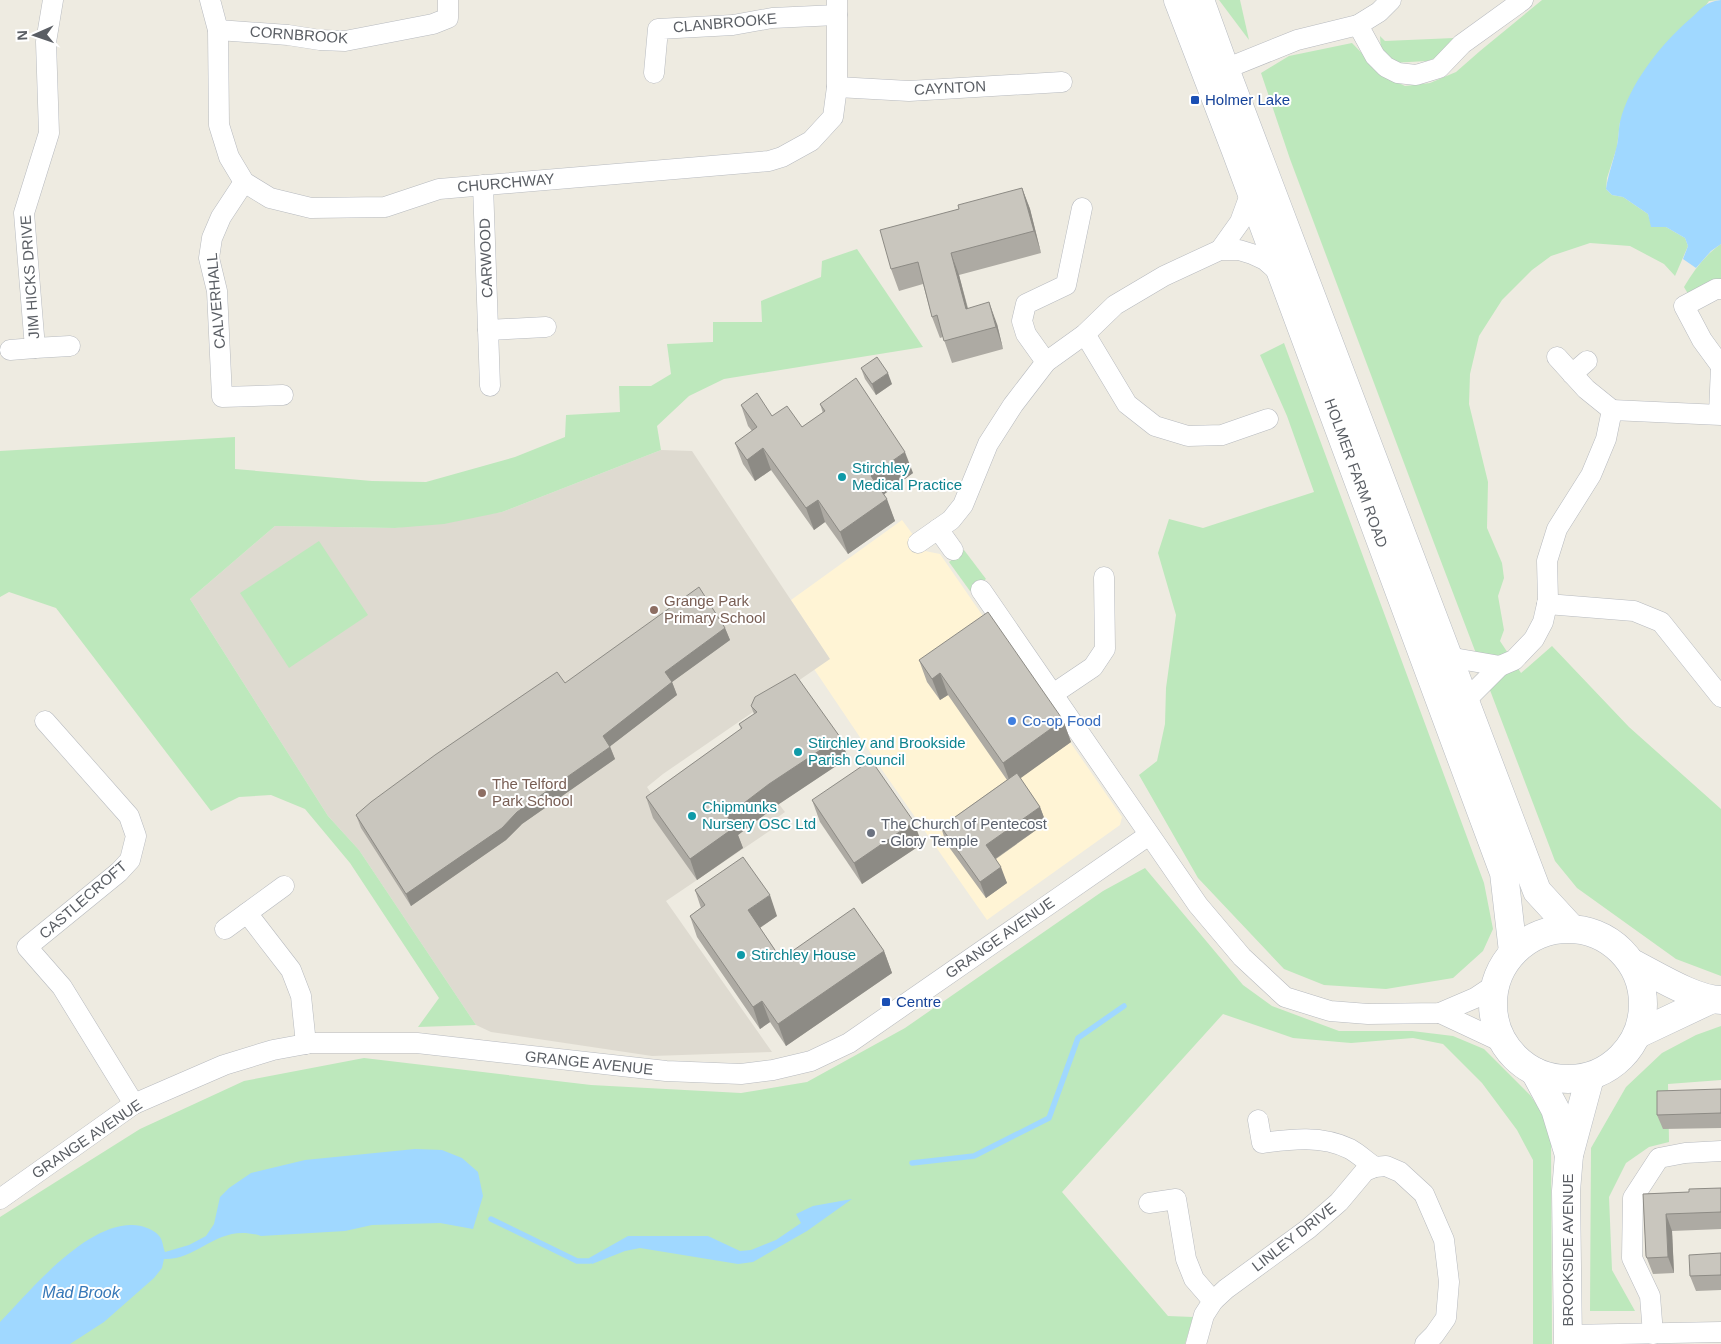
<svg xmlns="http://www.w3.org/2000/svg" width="1721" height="1344" viewBox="0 0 1721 1344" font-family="Helvetica,sans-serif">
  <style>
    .commercial { fill: #fff4d5 }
    .education { fill: #dedad0 }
    .green { fill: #bde8bc }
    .water { fill: #a0d8ff }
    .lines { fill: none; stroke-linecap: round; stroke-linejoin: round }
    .stream { stroke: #a0d8ff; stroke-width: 5.5 }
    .street-casing { stroke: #b7babf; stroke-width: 21 }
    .secondary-casing { stroke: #b7bbc1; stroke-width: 29 }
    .street { stroke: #fff; stroke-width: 20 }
    .secondary { stroke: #fff; stroke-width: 28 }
    .wall { fill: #adaaa3 }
    .shaded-wall { fill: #8d8b85 }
    .building { fill: #c9c6be; stroke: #8d8b85 }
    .transit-dot { fill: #1a4fb4; stroke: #fff; stroke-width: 2 }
    .culture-dot { fill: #0f9aa8; stroke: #fff; stroke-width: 2 }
    .education-dot { fill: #8d6e63; stroke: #fff; stroke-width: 2 }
    .shop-dot { fill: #3f7fe0; stroke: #fff; stroke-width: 2 }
    .worship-dot { fill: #6b7280; stroke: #fff; stroke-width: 2 }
    .labels { text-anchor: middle; stroke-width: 4; stroke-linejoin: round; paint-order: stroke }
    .street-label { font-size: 15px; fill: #5a5e64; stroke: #fff }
    .transit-label { font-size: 15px; fill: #164399; stroke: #fff; text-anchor: start }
    .culture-label { font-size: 15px; fill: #0d838f; stroke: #fff; text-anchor: start }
    .education-label { font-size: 15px; fill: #785e54; stroke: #fff; text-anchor: start }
    .shop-label { font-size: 15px; fill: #366cbe; stroke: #fff; text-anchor: start }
    .worship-label { font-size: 15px; fill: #5b616d; stroke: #fff; text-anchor: start }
    .water-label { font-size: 16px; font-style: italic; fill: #3678b8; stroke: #fff }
  </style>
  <rect width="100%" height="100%" fill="#eeebe1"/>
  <path class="commercial" d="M902 520 925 551 940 554 1122 817 1120 825 987 920 880 767 814 669 829 658 791 600Z"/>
  <path class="education" d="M661 450 692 451 830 659 663 774 647 787 655 799 733 744 785 812 774 820V828L666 901 772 1052 652 1056 491 1032 476 1025 359 850 328 816 190 599 275 526 395 528 502 512Z"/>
  <g class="green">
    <path d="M1219 0H1240L1249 40Z"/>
    <path d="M1542 0H1718L1709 1 1620 122 1617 147 1607 178 1606 189 1612 195 1623 197 1648 214 1652 227H1666L1685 238 1688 246 1675 276 1664 264 1630 246 1590 243 1551 256 1532 270 1502 300 1479 336 1470 374 1469 404 1488 482 1487 528 1502 563 1504 578 1498 596 1504 630 1500 641 1521 673 1552 646 1629 727 1721 809V976L1676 959 1577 888 1555 861 1434 543 1290 159 1261 73 1289 56 1352 43 1383 75 1405 86 1430 83 1456 72 1480 51Z"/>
    <path d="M1380 36 1385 41 1454 38 1441 56 1427 61 1391 63 1381 51Z"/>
    <path d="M1721 244V287L1694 304 1684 287C1694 270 1705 255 1721 244Z"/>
    <path d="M857 249 923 347 724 379 689 396 657 426 661 450 502 512 444 524 395 528 275 526 190 599 328 816 359 850 476 1025 418 1027 439 998 350 863 305 809 271 795 239 797 211 811 56 608 9 592 0 597V451L235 437V469L372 481 426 482 515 457 565 437 566 415 620 412 619 386H651L671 374 667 344 713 342V322H762L761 301 821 277 822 261Z"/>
    <path d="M1284 343 1484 883 1493 929 1483 951 1453 978 1386 989 1324 985 1284 969 1198 878 1139 775 1157 761 1165 724 1166 688 1176 615 1158 553 1169 519 1203 528 1314 492 1287 416 1260 355Z"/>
    <path d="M319 541 368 615 289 668 240 593Z"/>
    <path d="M964 550 986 579 970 591 949 562Z"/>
    <path d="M1145 868 1243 985 1272 1006 1339 1031H1412L1453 1036 1484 1049 1530 1095 1548 1121 1551 1140 1552 1344H1533V1160L1517 1130 1482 1083 1443 1044 1413 1038 1351 1043 1293 1038 1223 1014 1062 1192 1168 1316 1193 1317 1185 1344H0V1217L140 1129 244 1081 364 1058 591 1085 741 1093 807 1082 905 1028 1103 891Z"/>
    <path d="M1721 1026V1080L1668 1084 1669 1142 1649 1147 1626 1163 1609 1197 1612 1270 1635 1311H1590L1591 1148 1626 1087 1662 1053 1696 1035Z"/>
  </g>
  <g class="water">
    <path d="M1721 0V244L1711 251 1696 268 1683 259 1688 246 1685 238 1666 227H1651L1648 214 1623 197 1612 195 1606 189C1608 175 1613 162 1616 149 1619 140 1618 131 1620 122 1629 84 1661 44 1690 19 1700 10 1706 1 1721 0Z"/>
    <path d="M415 1149 442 1150 462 1158 478 1172 483 1196 473 1229 440 1223 372 1225 345 1231 261 1236C218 1222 200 1260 164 1259L162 1268 154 1278 104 1322 70 1344H0V1322C31 1290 91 1216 141 1226 148 1228 156 1231 160 1237 163 1241 163 1248 165 1252L189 1245 206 1236 214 1224 220 1197 229 1188 251 1173 305 1160Z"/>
    <path d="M852 1199 807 1231 753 1262 738 1264 640 1248 625 1251 592 1264 589 1258 628 1236H708L740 1251 751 1250 776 1240 801 1223 796 1214 813 1206Z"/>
  </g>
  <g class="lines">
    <g class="stream">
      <path d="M912 1163 974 1156 1049 1118 1078 1038 1124 1006"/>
      <path d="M491 1219 577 1261H590"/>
    </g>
    <defs>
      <g id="street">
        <path d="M210 0 218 30 219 125 229 157 244 182 270 198 311 208 385 207 439 189 769 161 782 157 811 141 833 117 837 87V0"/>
        <path d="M1358 25 1375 56 1386 67 1398 73 1416 75 1439 68 1462 44 1523 0"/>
        <path d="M218 30 288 35 320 40 345 41 433 24 448 18V0"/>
        <path d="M1225 69 1297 40 1358 25 1379 12 1391 0"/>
        <path d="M654 73 658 29 733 25 772 18 837 15"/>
        <path d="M837 87 909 91 1062 82"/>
        <path d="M244 182 221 217 212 238 209 258 217 291 222 397 283 395"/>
        <path d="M483 185 490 386"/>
        <path d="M1220 250 1240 222 1251 192"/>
        <path d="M1721 289H1716L1684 306 1702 340 1721 366"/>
        <path d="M488 330 546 327"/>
        <path d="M1085 334 1127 404 1155 426 1188 436 1222 435 1268 419"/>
        <path d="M35 348 70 346"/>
        <path d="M10 350 35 348 24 213 49 133 46 42 53 0"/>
        <path d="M1557 357 1586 389 1612 410"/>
        <path d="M1046 362 1026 334 1022 321 1026 304 1066 285 1082 208"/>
        <path d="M1572 374 1587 361"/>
        <path d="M1719 414 1721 367"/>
        <path d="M938 529 953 550"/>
        <path d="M918 543 951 520 963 505 988 444 1013 405 1046 362 1085 334 1115 305 1164 276 1220 250H1239L1252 254 1265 260 1281 274"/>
        <path d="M981 590 1198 905 1242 957 1285 997 1330 1011 1368 1014 1440 1013 1475 998 1496 984"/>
        <path d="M1547 604 1634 611 1661 622 1721 697"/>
        <path d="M1448 657 1500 666"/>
        <path d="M1053 694 1093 667 1105 649 1104 577"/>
        <path d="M1465 701 1500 666 1514 660 1534 639 1543 622 1548 600 1547 561 1557 529 1591 475 1606 439 1612 410 1721 415"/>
        <path d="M45 721 129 816 136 836 130 860 119 872 27 947 62 987 134 1104"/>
        <path d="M284 886 247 913 291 970 301 996 306 1044"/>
        <path d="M225 929 247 913"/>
        <path d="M1440 1013 1504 1043"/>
        <path d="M1258 1120 1262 1143C1291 1139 1322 1135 1350 1149 1359 1154 1367 1162 1375 1167"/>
        <path d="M0 1199 134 1104 224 1065 273 1050 311 1043H417L666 1071 741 1074 773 1070 811 1061 849 1043 1149 835"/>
        <path d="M1149 1203 1176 1199 1186 1259 1194 1279 1213 1301"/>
        <path d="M1653 1334 1650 1296 1632 1258 1633 1198 1659 1158 1685 1153 1721 1151"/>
        <path d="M1568 1335 1721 1332"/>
        <path d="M1196 1344 1204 1315 1213 1301 1226 1289 1308 1229 1339 1202 1365 1171 1375 1167 1386 1166 1400 1172 1424 1194 1444 1240 1449 1282 1446 1318 1434 1335 1425 1344"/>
      </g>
      <g id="secondary">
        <path d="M1178 0 1236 151 1504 873 1513 952"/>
        <path d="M1200 0 1225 69 1537 891 1571 928"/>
        <circle cx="1568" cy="1004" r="75"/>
        <path d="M1632 963C1656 975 1695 1000 1721 1000"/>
        <path d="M1638 1034 1710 1000"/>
        <path d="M1535 1072 1555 1109 1569 1155"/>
        <path d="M1568 1344 1566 1191 1569 1155 1590 1077"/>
      </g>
    </defs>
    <use href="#street" class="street-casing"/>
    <use href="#secondary" class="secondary-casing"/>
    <use href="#street" class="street"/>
    <use href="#secondary" class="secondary"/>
  </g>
  <g class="wall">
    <path d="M1022 188 1030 209 1041 253 959 275 968 308 997 324 1003 349 952 363 943 337 940 338 932 317 923 284 899 291 891 269 959 209Z"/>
    <path d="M861 368 892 384 876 395 865 379Z"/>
    <path d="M820 404 913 473 884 494 895 521 848 554 825 522 814 530 771 470 755 481 743 464 735 443 752 431 748 426 741 405 802 427 823 413Z"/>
    <path d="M725 628 730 640 672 682 677 695 610 746 615 759 522 824 506 840 411 906 361 828 356 815 565 683Z"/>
    <path d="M919 660 1063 720 1071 742 1020 778 1040 807 1046 823 996 859 1007 883 986 898 946 843 941 827 1007 780 948 695 940 700 927 682Z"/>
    <path d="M751 706 840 737 848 758 776 806 738 835 743 848 697 880 653 818 646 797 741 729 739 724 754 714Z"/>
    <path d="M812 800 922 844 862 884 820 822Z"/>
    <path d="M695 890 777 916 760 928 781 959 884 951 892 973 786 1046 770 1022 760 1029 697 937 690 916 701 908Z"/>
    <path d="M1721 1089V1128L1663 1129 1657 1115Z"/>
    <path d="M1721 1188V1229L1672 1231 1674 1273 1653 1274 1646 1256 1643 1194 1689 1192Z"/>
    <path d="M1721 1253V1290L1696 1291 1690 1276Z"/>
  </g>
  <g class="shaded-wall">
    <path d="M1022 188 1030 209 1041 253 1034 231Z"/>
    <path d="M951 253 959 275 973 330 966 309Z"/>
    <path d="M989 302 997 324 1003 349 996 327Z"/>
    <path d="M888 373 892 384 876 395 872 384Z"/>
    <path d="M763 448 771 470 755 481 747 460Z"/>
    <path d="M905 452 913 473 879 498 871 476Z"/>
    <path d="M887 499 895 521 848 554 840 532Z"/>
    <path d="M818 500 825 522 814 530 806 508Z"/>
    <path d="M725 628 730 640 672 682 677 695 608 748 603 736 665 672Z"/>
    <path d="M940 673 948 695 940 700 932 679Z"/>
    <path d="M1063 720 1071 742 1011 785 1003 763Z"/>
    <path d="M840 737 848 758 776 806 738 835 743 848 697 880 690 859 727 816 769 784Z"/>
    <path d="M610 747 615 759 522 824 506 840 411 906 406 894 517 812Z"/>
    <path d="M1040 807 1046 823 992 861 986 845Z"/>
    <path d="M914 822 922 844 862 884 854 863Z"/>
    <path d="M1001 867 1007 883 986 898 980 882Z"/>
    <path d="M770 895 777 916 755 931 748 910Z"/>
    <path d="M884 951 892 973 786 1046 778 1024Z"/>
    <path d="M762 1001 770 1022 760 1029 753 1007Z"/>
    <path d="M1666 1214 1672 1231 1674 1273 1668 1257Z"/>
  </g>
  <g class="building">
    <path d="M1022 188 1034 231 951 253 966 309 989 302 996 327 944 341 937 315 932 317 918 262 891 269 880 230 959 209 958 205Z"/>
    <path d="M877 357 888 373 872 384 861 368Z"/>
    <path d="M856 378 905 452 871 476 887 499 840 532 818 500 806 508 763 448 747 460 735 443 757 427 741 405 757 393 772 416 787 406 802 427 825 411 820 404Z"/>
    <path d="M699 587 725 628 665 672 672 682 603 736 610 747 517 812 502 828 406 894 356 815 371 802 435 755 557 672 565 683Z"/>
    <path d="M988 612 1063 720 1003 763 940 673 932 679 919 660Z"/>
    <path d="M795 674 840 737 769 784 727 816 735 827 690 859 646 797 742 728 739 724 757 712 751 706 755 697Z"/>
    <path d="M871 760 914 822 854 863 812 800Z"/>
    <path d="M1017 773 1040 807 986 845 1001 867 980 882 941 827Z"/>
    <path d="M743 857 770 895 748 910 781 959 854 908 884 951 778 1024 762 1001 753 1007 690 916 705 905 695 890Z"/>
    <path d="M1721 1089V1113L1657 1115V1091Z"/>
    <path d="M1721 1188V1212L1666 1214 1668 1257 1647 1258 1646 1256 1643 1194 1689 1192V1189Z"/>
    <path d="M1721 1253V1275L1690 1276 1689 1255Z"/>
  </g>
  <g class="transit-dot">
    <rect x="1190" y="95" width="10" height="10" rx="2.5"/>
    <rect x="881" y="997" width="10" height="10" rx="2.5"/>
  </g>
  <g class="culture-dot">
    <circle cx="842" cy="477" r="5"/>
    <circle cx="798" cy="752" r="5"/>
    <circle cx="692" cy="816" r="5"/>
    <circle cx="741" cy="955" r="5"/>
  </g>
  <g class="education-dot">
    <circle cx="654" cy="610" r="5"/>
    <circle cx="482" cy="793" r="5"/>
  </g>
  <circle class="shop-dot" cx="1012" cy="721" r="5"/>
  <circle class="worship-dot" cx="871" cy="833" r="5"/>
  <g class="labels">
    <g class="street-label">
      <text transform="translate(725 23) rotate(-5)" y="5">CLANBROOKE</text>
      <text transform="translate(299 35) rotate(4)" y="5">CORNBROOK</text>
      <text transform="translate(950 88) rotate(-3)" y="5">CAYNTON</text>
      <text transform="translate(506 183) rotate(-5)" y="5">CHURCHWAY</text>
      <text transform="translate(486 258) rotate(-92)" y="5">CARWOOD</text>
      <text transform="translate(30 277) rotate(-94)" y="5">JIM HICKS DRIVE</text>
      <text transform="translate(216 301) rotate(-95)" y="5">CALVERHALL</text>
      <text transform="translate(1356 473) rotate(70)" y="5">HOLMER FARM ROAD</text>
      <text transform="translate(83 900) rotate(-41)" y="5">CASTLECROFT</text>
      <text transform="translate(1000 938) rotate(-35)" y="5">GRANGE AVENUE</text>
      <text transform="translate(589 1063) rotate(6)" y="5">GRANGE AVENUE</text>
      <text transform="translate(87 1139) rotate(-34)" y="5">GRANGE AVENUE</text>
      <text transform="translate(1294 1237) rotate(-38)" y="5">LINLEY DRIVE</text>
      <text transform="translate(1568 1250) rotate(-90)" y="5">BROOKSIDE AVENUE</text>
    </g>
    <g class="transit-label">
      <text x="1205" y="105">Holmer Lake</text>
      <text x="896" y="1007">Centre</text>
    </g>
    <g class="culture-label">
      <text x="852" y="473">Stirchley<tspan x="852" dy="17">Medical Practice</tspan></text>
      <text x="808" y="748">Stirchley and Brookside<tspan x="808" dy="17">Parish Council</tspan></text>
      <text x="702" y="812">Chipmunks<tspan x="702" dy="17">Nursery OSC Ltd</tspan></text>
      <text x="751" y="960">Stirchley House</text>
    </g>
    <g class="education-label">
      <text x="664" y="606">Grange Park<tspan x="664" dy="17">Primary School</tspan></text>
      <text x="492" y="789">The Telford<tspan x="492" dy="17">Park School</tspan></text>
    </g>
    <g class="shop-label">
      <text x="1022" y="726">Co-op Food</text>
    </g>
    <g class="worship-label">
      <text x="881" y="829">The Church of Pentecost<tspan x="881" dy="17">- Glory Temple</tspan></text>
    </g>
    <g class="water-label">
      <text x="81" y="1298">Mad Brook</text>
    </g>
  </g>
  <g transform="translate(35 35) rotate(268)" stroke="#ffffff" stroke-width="4" paint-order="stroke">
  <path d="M0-4L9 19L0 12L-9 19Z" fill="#5a5e64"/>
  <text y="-8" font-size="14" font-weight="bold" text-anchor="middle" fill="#5a5e64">N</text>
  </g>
</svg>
